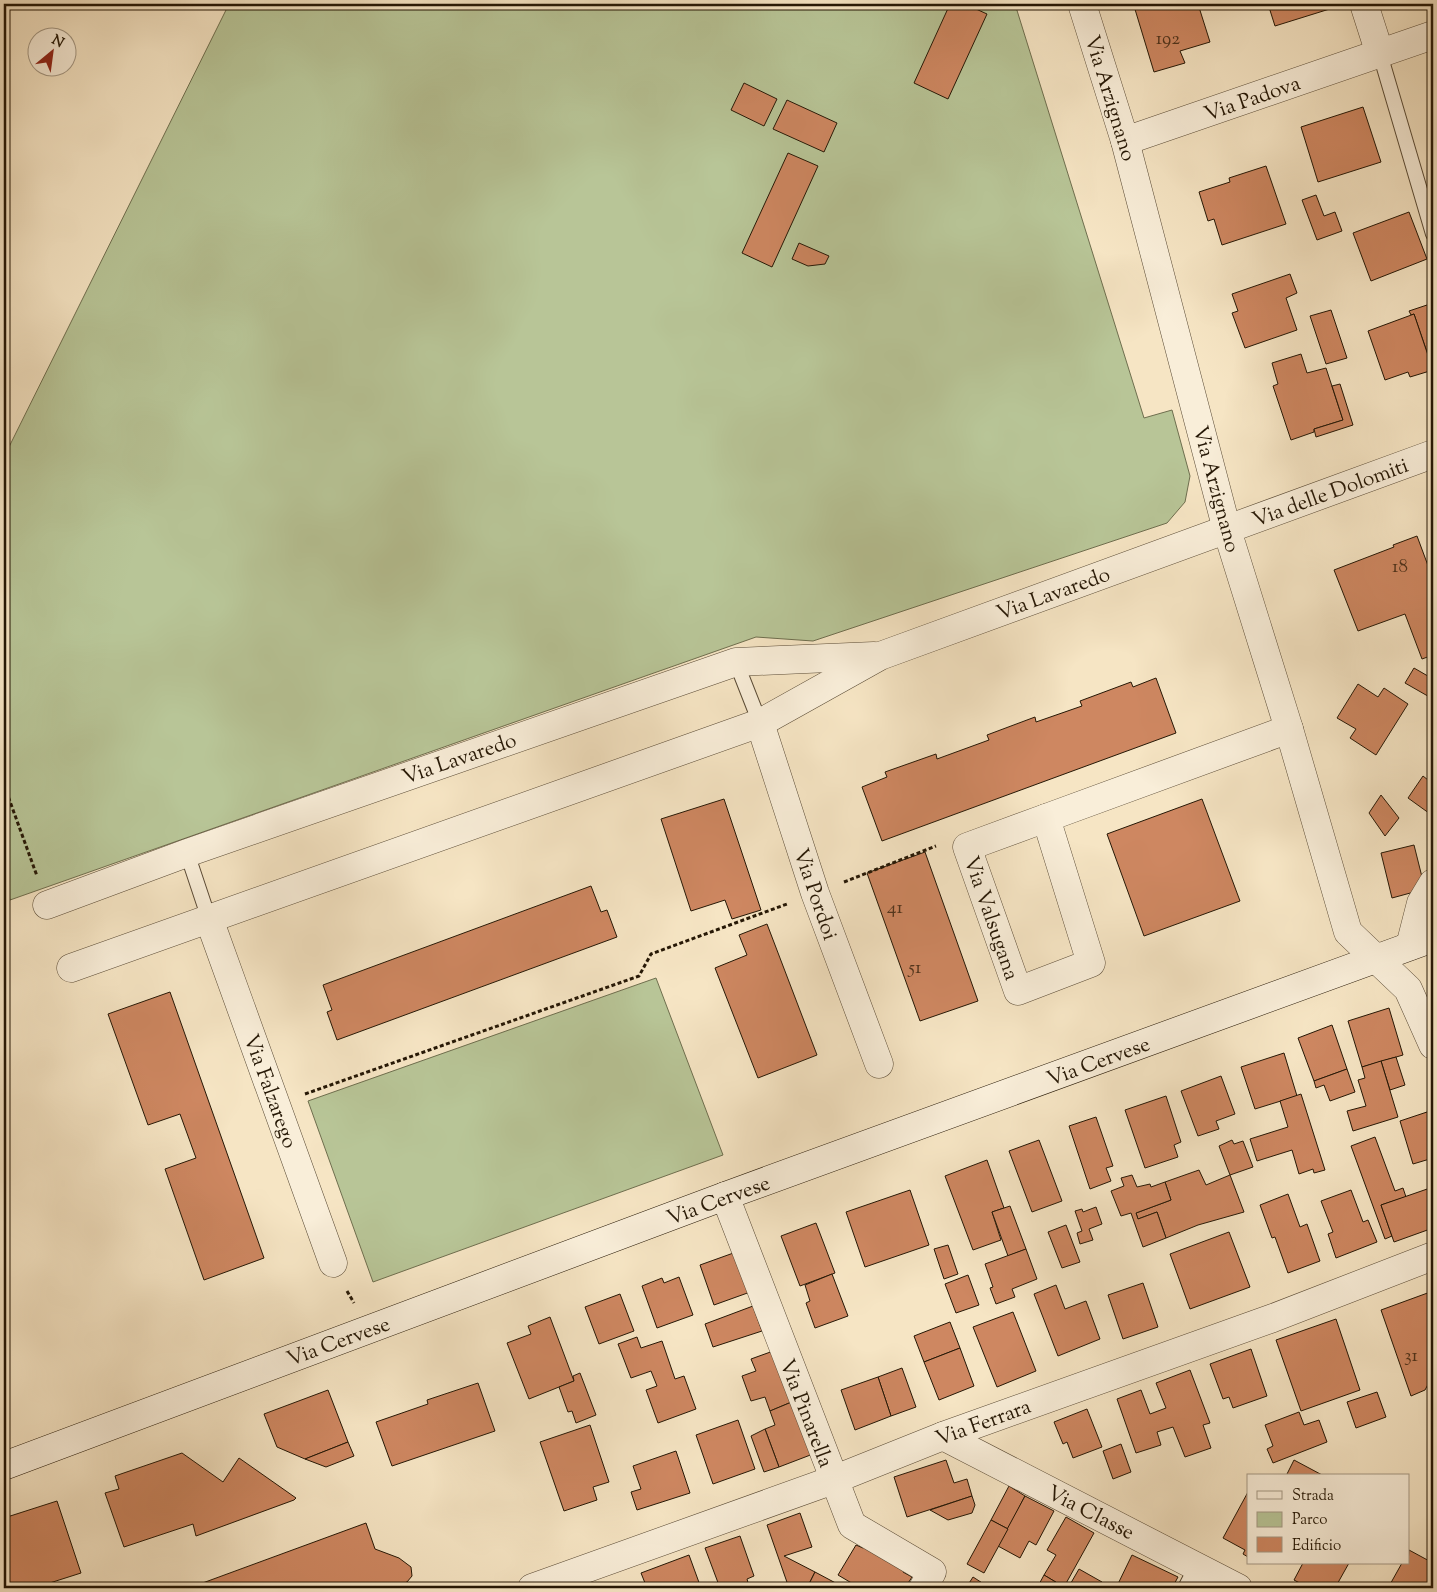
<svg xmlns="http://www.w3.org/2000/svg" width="1437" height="1592" viewBox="0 0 1437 1592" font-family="'Sorts Mill Goudy',serif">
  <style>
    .green { fill: #b8c597; stroke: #6e6e4e }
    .building { fill: #ce8761; stroke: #251705 }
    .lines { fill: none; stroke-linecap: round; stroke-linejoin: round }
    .service-casing { stroke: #594a35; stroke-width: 16 }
    .minor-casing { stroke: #594a35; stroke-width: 29 }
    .secondary-casing { stroke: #251705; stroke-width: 29 }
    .path { stroke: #251705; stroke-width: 3; stroke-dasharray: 4 2.5; stroke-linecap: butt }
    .service { stroke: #f9eed9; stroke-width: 14 }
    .minor { stroke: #f9eed9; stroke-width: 28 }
    .secondary { stroke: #f9eed9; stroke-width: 28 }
    .labels { text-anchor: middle; stroke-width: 4; stroke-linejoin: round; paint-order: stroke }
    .number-label { font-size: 19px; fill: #4f331c }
    .street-label { font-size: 21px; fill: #251705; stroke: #f9eed9 }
  </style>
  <rect width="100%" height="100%" fill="#f6e5c4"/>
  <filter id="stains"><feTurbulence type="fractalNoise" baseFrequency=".004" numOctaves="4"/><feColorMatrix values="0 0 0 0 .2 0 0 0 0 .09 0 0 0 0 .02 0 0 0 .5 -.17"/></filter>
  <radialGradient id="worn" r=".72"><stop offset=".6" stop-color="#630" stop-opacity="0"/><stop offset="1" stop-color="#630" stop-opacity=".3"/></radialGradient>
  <g class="green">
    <path d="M229 4H1015L1144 418 1172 410 1190 476 1185 502 1167 523 813 641 756 637 10 900 4 877V457Z"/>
    <path d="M656 978 723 1155 373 1282 308 1101Z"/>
  </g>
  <g class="building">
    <path d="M950 4H965L987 14 948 99 914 83Z"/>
    <path d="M1141 4H1198L1210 42 1180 51 1185 63 1154 72 1134 6Z"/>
    <path d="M1268 4H1335L1336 7 1275 26Z"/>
    <path d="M744 83 777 99 764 126 731 110Z"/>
    <path d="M787 100 837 123 824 152 773 129Z"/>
    <path d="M1363 107 1381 162 1318 182 1301 127Z"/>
    <path d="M788 153 818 166 772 267 742 253Z"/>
    <path d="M1266 166 1286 224 1222 245 1214 219 1208 221 1199 192 1230 182 1229 178Z"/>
    <path d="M1316 195 1324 216 1335 212 1342 231 1317 240 1302 200Z"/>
    <path d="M1409 212 1427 259 1371 281 1353 233Z"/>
    <path d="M799 243 829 256 825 264 808 266 792 259Z"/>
    <path d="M1290 274 1297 293 1286 298 1297 330 1245 348 1232 313 1238 311 1232 294Z"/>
    <path d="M1433 303V364H1431L1414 314 1411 315 1409 311Z"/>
    <path d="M1331 310 1347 358 1326 364 1310 316Z"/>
    <path d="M1414 314 1433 370 1410 377 1408 372 1385 380 1368 331Z"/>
    <path d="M1301 354 1307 373 1326 368 1343 420 1314 429V432L1291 440 1273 386 1278 384 1272 363Z"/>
    <path d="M1340 384 1353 425 1316 437 1314 429 1343 420 1332 386Z"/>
    <path d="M1417 536 1433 579V655L1422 659 1405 614 1358 631 1334 570 1394 547 1393 545Z"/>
    <path d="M1414 668 1433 679V699L1405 683Z"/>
    <path d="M1156 678 1176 733 882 841 862 787 887 777 885 772 936 754 937 759 989 740 987 735 1035 717 1036 722 1082 706 1080 701 1131 682 1133 687Z"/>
    <path d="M1358 684 1378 697 1384 688 1408 704 1376 755 1350 738 1356 729 1337 718Z"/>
    <path d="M1423 776 1433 784V816L1408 798Z"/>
    <path d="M1381 795 1399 818 1385 836 1369 813Z"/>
    <path d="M724 799 761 910 732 919 725 900 691 911 661 819Z"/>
    <path d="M1202 799 1240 901 1144 936 1107 834Z"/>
    <path d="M1433 820V831L1428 827Z"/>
    <path d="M1414 845 1425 889 1392 898 1381 853Z"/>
    <path d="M925 852 978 1001 920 1021 867 873Z"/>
    <path d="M591 886 601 912 607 910 617 937 337 1040 327 1012 332 1010 323 985Z"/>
    <path d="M767 924 817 1055 758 1078 715 968 747 955 739 935Z"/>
    <path d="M170 992 264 1258 204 1280 165 1169 196 1158 180 1114 148 1125 108 1014Z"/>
    <path d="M1389 1008 1403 1055 1362 1067 1348 1021Z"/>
    <path d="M1332 1025 1347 1069 1314 1081 1298 1038Z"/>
    <path d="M1284 1053 1297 1096 1255 1109 1241 1067Z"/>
    <path d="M1396 1057 1405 1085 1390 1090 1381 1061Z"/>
    <path d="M1381 1061 1398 1117 1353 1131 1347 1111 1366 1106 1358 1080 1365 1078 1362 1067Z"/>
    <path d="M1347 1069 1355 1092 1330 1101 1324 1085 1316 1088 1314 1081Z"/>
    <path d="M1221 1076 1235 1114 1216 1121 1219 1129 1198 1136 1181 1091Z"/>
    <path d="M1301 1094 1325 1170 1314 1173 1313 1169 1299 1174 1292 1150 1257 1161 1250 1139 1288 1127 1280 1101Z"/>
    <path d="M1166 1096 1181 1142 1174 1145 1178 1157 1145 1168 1125 1110Z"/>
    <path d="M1433 1110V1158L1413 1164 1400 1121Z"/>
    <path d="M1096 1117 1113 1166 1106 1168 1111 1181 1090 1189 1069 1126Z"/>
    <path d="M1375 1137 1395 1191 1403 1188 1406 1197 1381 1205 1392 1236 1385 1239 1351 1146Z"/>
    <path d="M1039 1140 1062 1201 1032 1212 1009 1151Z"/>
    <path d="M1232 1140 1234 1144 1243 1141 1253 1167 1230 1175 1219 1146Z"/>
    <path d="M987 1160 1004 1208 992 1212 1001 1240 973 1250 945 1176Z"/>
    <path d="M1199 1170 1206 1185 1230 1175 1244 1212 1198 1225 1166 1238 1157 1212 1138 1219 1136 1213 1171 1200 1165 1182Z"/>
    <path d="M1132 1175 1137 1187 1150 1184 1151 1187 1165 1182 1171 1200 1136 1213 1138 1219 1157 1212 1166 1238 1143 1247 1131 1213 1121 1216 1111 1191 1124 1186 1121 1178Z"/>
    <path d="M1433 1187V1228L1394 1242 1381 1205Z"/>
    <path d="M910 1190 929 1245 865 1267 846 1212Z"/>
    <path d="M1351 1190 1363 1222 1368 1220 1377 1242 1336 1258 1328 1234 1333 1232 1321 1201Z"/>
    <path d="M1288 1194 1300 1227 1307 1224 1320 1261 1288 1273 1275 1237 1272 1238 1260 1205Z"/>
    <path d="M1010 1206 1026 1249 1008 1256 992 1212Z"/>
    <path d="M1096 1207 1102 1224 1089 1229 1093 1240 1080 1244 1077 1233 1082 1231 1075 1211 1082 1209 1083 1212Z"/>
    <path d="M816 1223 835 1273 800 1286 781 1236Z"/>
    <path d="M1066 1225 1080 1262 1062 1268 1048 1232Z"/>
    <path d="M1229 1232 1250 1287 1190 1309 1170 1254Z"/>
    <path d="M948 1245 958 1274 944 1279 934 1249Z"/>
    <path d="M1026 1249 1037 1279 1012 1289 1015 1297 996 1304 990 1288 993 1287 985 1264Z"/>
    <path d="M739 1251 753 1291 714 1305 700 1265Z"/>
    <path d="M832 1274 848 1316 815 1328 806 1303 810 1301 805 1285Z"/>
    <path d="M968 1275 979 1305 956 1313 945 1284Z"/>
    <path d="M679 1277 693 1315 657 1328 642 1286 662 1278 664 1283Z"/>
    <path d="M1143 1283 1158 1327 1123 1339 1108 1295Z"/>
    <path d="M1056 1285 1065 1309 1086 1301 1100 1339 1058 1356 1034 1294Z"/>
    <path d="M1433 1291V1375L1425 1390 1411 1396 1381 1310Z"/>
    <path d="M620 1294 634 1331 599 1344 585 1307Z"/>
    <path d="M753 1306 762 1331 713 1347 705 1324Z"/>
    <path d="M1013 1312 1036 1371 997 1387 973 1327Z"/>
    <path d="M550 1317 574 1381 529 1399 507 1343 531 1334 528 1326Z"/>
    <path d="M1336 1319 1360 1390 1301 1411 1276 1340Z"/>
    <path d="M950 1322 960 1348 924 1362 914 1336Z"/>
    <path d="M637 1337 641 1348 662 1341 675 1379 684 1376 696 1409 658 1423 646 1390 657 1386 651 1371 631 1378 618 1344Z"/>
    <path d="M960 1348 974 1386 939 1400 924 1362Z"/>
    <path d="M1251 1349 1267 1396 1233 1408 1229 1397 1223 1399 1210 1364Z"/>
    <path d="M776 1350 794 1401 770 1411 765 1397 751 1401 742 1376 756 1371 751 1359Z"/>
    <path d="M902 1368 916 1407 891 1416 878 1377Z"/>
    <path d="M1190 1370 1210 1423 1203 1425 1211 1448 1185 1457 1173 1427 1157 1432 1161 1445 1136 1453 1117 1399 1141 1390 1150 1414 1166 1408 1156 1383Z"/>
    <path d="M580 1373 596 1415 576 1423 572 1411 568 1412 559 1387 574 1381 573 1376Z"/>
    <path d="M878 1377 891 1416 855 1430 841 1390Z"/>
    <path d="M478 1383 495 1431 392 1466 376 1422 428 1404 427 1400Z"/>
    <path d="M328 1390 348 1442 305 1459 277 1447 264 1414Z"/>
    <path d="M1377 1392 1386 1417 1356 1428 1347 1402Z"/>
    <path d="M794 1401 813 1454 779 1467 765 1429 775 1425 770 1411Z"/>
    <path d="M1087 1409 1102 1447 1073 1458 1067 1442 1063 1444 1054 1422Z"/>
    <path d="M1299 1412 1304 1425 1319 1420 1327 1442 1273 1463 1267 1449 1273 1446 1265 1425Z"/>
    <path d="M738 1420 755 1469 713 1484 696 1435Z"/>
    <path d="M590 1425 609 1482 593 1487 597 1500 564 1511 540 1442Z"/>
    <path d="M765 1429 779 1467 764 1472 751 1436Z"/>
    <path d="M348 1442 354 1456 326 1467 305 1459Z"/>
    <path d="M1121 1444 1131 1472 1113 1479 1103 1451Z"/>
    <path d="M676 1451 690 1493 637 1510 631 1492 641 1489 633 1466Z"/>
    <path d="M182 1453 223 1482 239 1458 296 1498 294 1500 196 1536 193 1524 124 1547 105 1493 119 1489 115 1476Z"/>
    <path d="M946 1460 954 1483 967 1479 972 1496 907 1517 894 1477Z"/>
    <path d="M1294 1460 1324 1476H1286Z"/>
    <path d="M1009 1486 1025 1496 1008 1529 991 1520Z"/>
    <path d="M1248 1492V1557L1243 1554 1245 1550 1223 1538Z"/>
    <path d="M972 1496 975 1505 972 1513 948 1520 930 1510Z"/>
    <path d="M1025 1496 1054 1511 1036 1545 1029 1541 1020 1558 998 1546Z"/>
    <path d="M57 1501 81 1573 34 1588H11L4 1565V1518Z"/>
    <path d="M800 1513 812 1547 784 1556 815 1572 807 1588H789L767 1525Z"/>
    <path d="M1066 1517 1094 1533 1064 1587 1044 1575 1056 1555 1047 1550Z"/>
    <path d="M991 1520 1008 1529 984 1573 967 1564Z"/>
    <path d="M366 1523 375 1549 399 1558 411 1567 412 1576 407 1582 389 1588H189Z"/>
    <path d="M740 1536 754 1576 747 1579 749 1586 744 1588H720L705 1548Z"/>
    <path d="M856 1545 863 1548 864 1545 905 1569 903 1572 912 1577 905 1588H860L838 1575Z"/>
    <path d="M1409 1550 1433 1563V1588H1388L1402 1563H1408Z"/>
    <path d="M689 1555 701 1588H647L641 1573Z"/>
    <path d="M1132 1555 1178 1577 1172 1588H1116Z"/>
    <path d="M1303 1563H1349L1335 1588H1309L1294 1580Z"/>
    <path d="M1079 1569 1102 1582 1098 1588H1068Z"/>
    <path d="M815 1572 845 1588H807Z"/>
    <path d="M1044 1575 1064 1587 1063 1588H1037Z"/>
    <path d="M973 1577 990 1588H966Z"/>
  </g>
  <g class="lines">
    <defs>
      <g id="service">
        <path d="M1380 54 1433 234"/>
        <path d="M736 662 760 723"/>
        <path d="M187 853 209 919"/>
        <path d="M1185 1588 1196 1567"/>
      </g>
      <g id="minor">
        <path d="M1082 4 1125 141 1227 530 1289 729 1348 932 1408 989 1433 1045"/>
        <path d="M1364 4 1380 54"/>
        <path d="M1125 141 1433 35"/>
        <path d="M760 723 815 893 879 1064"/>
        <path d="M1046 818 1091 963 1018 991 967 847Z"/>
        <path d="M1046 818 1289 729"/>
        <path d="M47 905 187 853 736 662 874 656"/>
        <path d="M209 919 333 1263"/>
        <path d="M1410 946 1421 903 1433 883"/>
        <path d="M71 968 760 723 880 656 1433 454"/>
        <path d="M725 1196 852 1525 932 1572 923 1588"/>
        <path d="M943 1436 1238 1588"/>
        <path d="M532 1588 833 1480 943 1436 1273 1318 1433 1256"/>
      </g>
      <path id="secondary" d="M4 1466 725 1196 1433 938"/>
    </defs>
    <use href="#service" class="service-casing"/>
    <use href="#minor" class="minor-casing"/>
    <use href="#secondary" class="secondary-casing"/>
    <g class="path">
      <path d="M4 785 37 876"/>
      <path d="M844 882 936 846"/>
      <path d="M305 1094 639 976 651 954 787 904"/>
      <path d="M347 1291 354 1303"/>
    </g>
    <use href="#service" class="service"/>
    <use href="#minor" class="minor"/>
    <use href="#secondary" class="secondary"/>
  </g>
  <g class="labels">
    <g class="number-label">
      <text x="1168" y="44">192</text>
      <text x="1400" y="572">18</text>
      <text x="895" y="913">41</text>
      <text x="915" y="973">51</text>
      <text x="1411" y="1361">31</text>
    </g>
    <g class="street-label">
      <text transform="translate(1111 98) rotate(73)" y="7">Via Arzignano</text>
      <text transform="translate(1252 98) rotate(-19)" y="7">Via Padova</text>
      <text transform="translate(1217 489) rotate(75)" y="7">Via Arzignano</text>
      <text transform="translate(1330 492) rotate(-20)" y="7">Via delle Dolomiti</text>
      <text transform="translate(1053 593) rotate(-20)" y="7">Via Lavaredo</text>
      <text transform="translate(459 758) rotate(-19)" y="7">Via Lavaredo</text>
      <text transform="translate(816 894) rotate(71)" y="7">Via Pordoi</text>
      <text transform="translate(992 918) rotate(71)" y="7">Via Valsugana</text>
      <text transform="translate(1098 1061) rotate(-20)" y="7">Via Cervese</text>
      <text transform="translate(271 1091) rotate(70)" y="7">Via Falzarego</text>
      <text transform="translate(718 1200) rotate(-20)" y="7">Via Cervese</text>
      <text transform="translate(338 1341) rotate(-20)" y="7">Via Cervese</text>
      <text transform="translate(807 1413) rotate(69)" y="7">Via Pinarella</text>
      <text transform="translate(983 1422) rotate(-20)" y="7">Via Ferrara</text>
      <text transform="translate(1091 1512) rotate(27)" y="7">Via Classe</text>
    </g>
  </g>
  <rect width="1437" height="1592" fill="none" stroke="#f6e5c4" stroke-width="20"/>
  <rect x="5" y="5" width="1427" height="1582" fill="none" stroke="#251705" stroke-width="2.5"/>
  <rect x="10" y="10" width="1417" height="1572" fill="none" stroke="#251705"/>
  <rect x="1247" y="1474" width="162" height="90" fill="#f9eed9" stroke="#a49884"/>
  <rect x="1257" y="1491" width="25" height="8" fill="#f9eed9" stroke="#a49884"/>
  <text x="1292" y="1500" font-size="15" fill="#251705">Strada</text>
  <rect x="1257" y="1512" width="25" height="15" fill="#b8c597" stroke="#a49884"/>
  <text x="1292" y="1524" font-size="15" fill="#251705">Parco</text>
  <rect x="1257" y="1537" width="25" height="15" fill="#ce8761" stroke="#a49884"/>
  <text x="1292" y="1550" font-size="15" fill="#251705">Edificio</text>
  <g transform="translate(52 52) rotate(29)"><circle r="24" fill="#f9eed9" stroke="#a49884"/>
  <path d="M0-4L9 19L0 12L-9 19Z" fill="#8f2418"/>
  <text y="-8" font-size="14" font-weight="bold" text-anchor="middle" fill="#251705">N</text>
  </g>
  <rect width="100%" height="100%" filter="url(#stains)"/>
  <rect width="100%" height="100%" fill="url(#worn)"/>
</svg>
